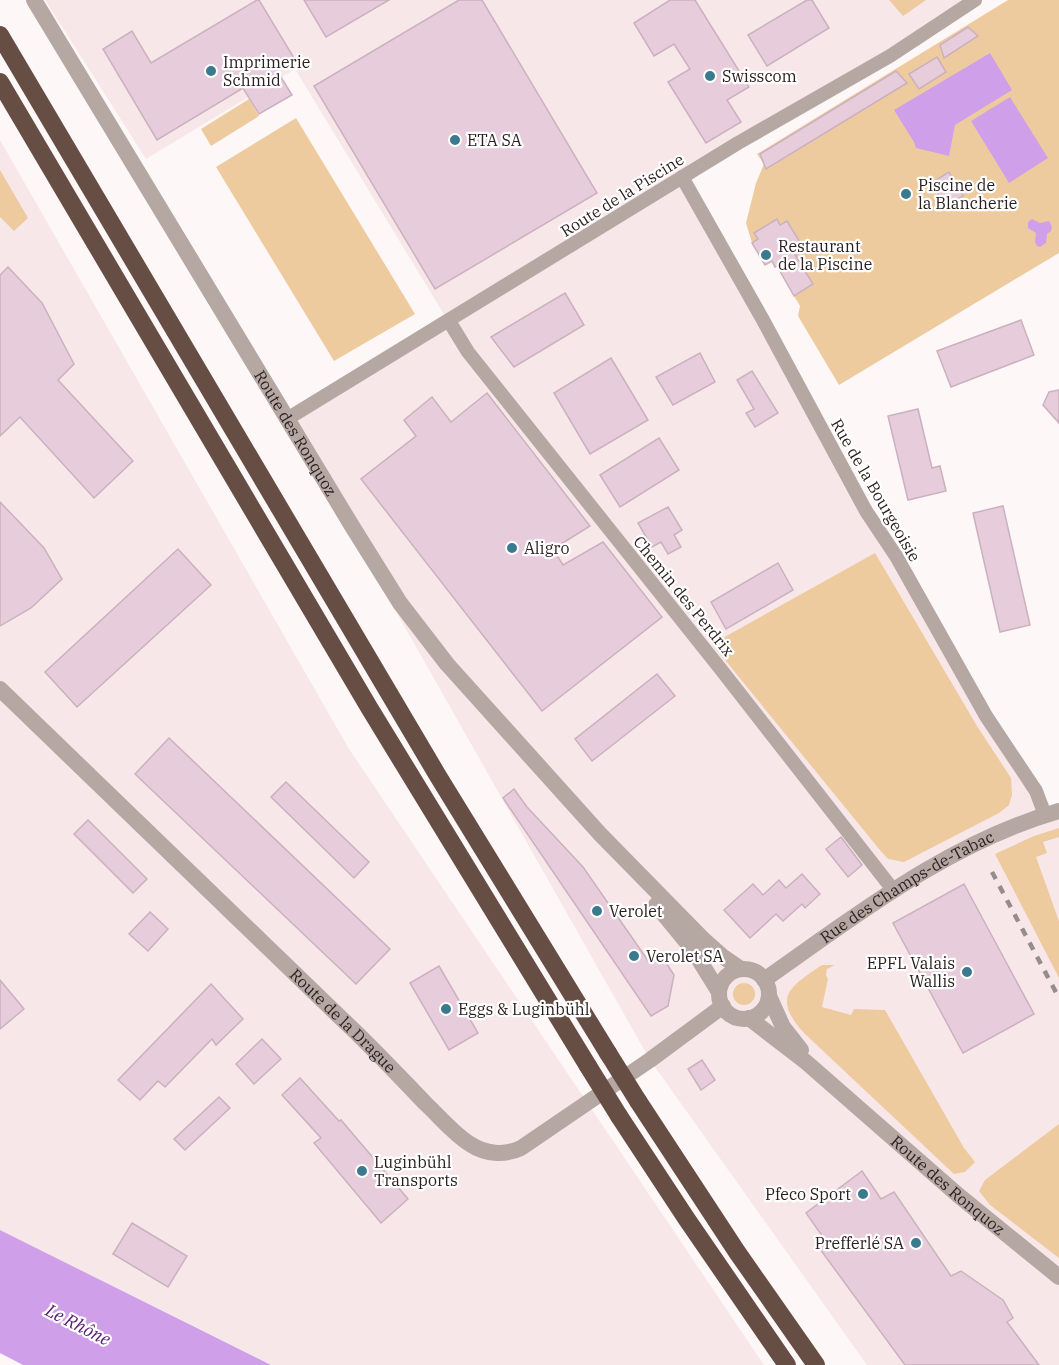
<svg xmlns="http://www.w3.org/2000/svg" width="1059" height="1365" viewBox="0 0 1059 1365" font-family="'IBM Plex Serif',serif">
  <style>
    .built { fill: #f8e7e8 }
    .green { fill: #eecb9e }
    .water { fill: #cfa0e9 }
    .building { fill: #e7ccdb; stroke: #cbb1bf; stroke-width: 1.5 }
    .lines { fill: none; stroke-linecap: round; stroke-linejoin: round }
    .minor { stroke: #b5a8a3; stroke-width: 14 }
    .tertiary { stroke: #b5a8a3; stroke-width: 16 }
    .motorway { stroke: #664e44; stroke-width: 18 }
    .rail { stroke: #958c8c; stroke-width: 4.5; stroke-dasharray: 8 8; stroke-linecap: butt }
    .motorway-bridge { stroke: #664e44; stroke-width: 18 }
    .poi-dot { fill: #3b798e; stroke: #fff; stroke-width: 2 }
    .labels { text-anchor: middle; stroke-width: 4.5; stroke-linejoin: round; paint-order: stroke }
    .poi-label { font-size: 16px; fill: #291e1f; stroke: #fff; text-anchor: start }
    .street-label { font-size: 16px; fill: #291e1f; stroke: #fff }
    .water-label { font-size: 18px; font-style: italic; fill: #5b2175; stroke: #fff }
  </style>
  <rect width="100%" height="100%" fill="#fef7f7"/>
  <g class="built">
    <path d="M45 0H975L682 177 1045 815 1059 811V1365H867L650 1060 287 419 448 321 295 69 146 159Z"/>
    <path d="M0 140 349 749 764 1365H271L0 1230Z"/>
  </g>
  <g class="green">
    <path d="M889 0H926L903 16Z"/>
    <path d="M1008 0H1059V253L839 385 798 316 800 306 784 279 782 263 775 267 771 261 765 265 752 243 746 223 756 183 764 164 757 154Z"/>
    <path d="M249 99 259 116 211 146 201 129Z"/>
    <path d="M296 118 415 314 334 361 216 167Z"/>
    <path d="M0 170 28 218 14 231 0 217Z"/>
    <path d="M875 553 977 726 1011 778 1012 795 1009 805 999 813 904 862 888 859 879 849 712 644Z"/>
    <path d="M1059 828V837L1043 842 1047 853 1036 857 1059 921V978L995 854 1034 836Z"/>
    <path d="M822 965H835L827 969 826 975 828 979 822 1007 851 1015 854 1009 885 1010 964 1148 975 1162 965 1172 954 1174 804 1033C772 998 789 987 822 965Z"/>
    <circle cx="744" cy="994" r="11"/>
    <path d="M1059 1124V1258L990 1205 979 1191 985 1180Z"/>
  </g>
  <g class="water">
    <path d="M990 53 1012 90 955 125 949 156 916 148 914 142 894 110Z"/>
    <path d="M1010 97 1048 158 1009 183 971 121Z"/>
    <path d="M1032 219 1040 223 1049 221 1052 227 1051 231 1047 234 1046 243 1040 247 1037 246 1035 242 1036 233 1028 228V222Z"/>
    <path d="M0 1230 271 1365H23L0 1353Z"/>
  </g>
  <g class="building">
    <path d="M257 0H259L294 58 276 69 292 95 259 114 243 88 157 140 103 49 132 31 151 63Z"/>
    <path d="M304 0H389L326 37Z"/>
    <path d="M459 0H482L597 193 435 289 314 86Z"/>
    <path d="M670 0H695L749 87 727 100 741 122 706 143 668 82 690 69 674 44 654 56 634 23Z"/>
    <path d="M807 0H812L829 28 767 66 748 35Z"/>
    <path d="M968 27 978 36 944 58 940 45Z"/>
    <path d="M937 57 946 72 919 89 909 74Z"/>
    <path d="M896 71 907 83 766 169 760 154Z"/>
    <path d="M949 172 963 196 946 206 931 183Z"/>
    <path d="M777 219 780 225 787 221 801 244 795 248 798 254 795 255 813 284 794 296 777 266 775 267 772 261 765 265 752 243 758 239 754 233Z"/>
    <path d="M8 267 42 303 74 364 58 380 133 461 94 498 20 417 0 436V275Z"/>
    <path d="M565 293 584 325 514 367 491 337Z"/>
    <path d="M1021 320 1034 355 951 387 937 351Z"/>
    <path d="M700 353 715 382 673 405 656 377Z"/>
    <path d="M611 358 648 420 590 454 554 393Z"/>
    <path d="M752 371 778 413 755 427 746 413 754 409 737 380Z"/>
    <path d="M1059 390V423L1043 405 1049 392Z"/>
    <path d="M487 393 590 526 553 549 563 565 603 542 662 617 542 711 361 479 416 436 404 420 432 397 451 422Z"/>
    <path d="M918 409 932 468 940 466 946 491 908 500 888 416Z"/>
    <path d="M659 438 679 470 620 507 600 475Z"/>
    <path d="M0 502 44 548 62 579 31 608 0 626Z"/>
    <path d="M1003 506 1030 625 1000 632 973 513Z"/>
    <path d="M668 507 682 530 674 535 681 547 668 554 661 542 652 547 638 523Z"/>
    <path d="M178 549 211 585 77 707 45 672Z"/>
    <path d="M778 563 793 590 726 629 711 602Z"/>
    <path d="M657 674 675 696 592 761 575 739Z"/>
    <path d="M169 738 390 949 356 984 135 774Z"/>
    <path d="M286 782 369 862 354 878 271 797Z"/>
    <path d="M514 789 527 807 583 867 649 962 661 955 674 975 668 1006 651 1016 503 798Z"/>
    <path d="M88 820 147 879 133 893 74 834Z"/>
    <path d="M841 837 862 865 848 877 826 849Z"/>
    <path d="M802 874 820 894 805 908 802 904 783 921 776 914 750 938 724 910 753 884 763 895 779 880 786 888Z"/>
    <path d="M964 884 1034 1014 963 1053 893 923Z"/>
    <path d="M150 912 168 929 148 951 129 934Z"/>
    <path d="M439 966 478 1033 449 1050 410 983Z"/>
    <path d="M0 980 24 1009 0 1029Z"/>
    <path d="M211 984 243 1019 216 1045 212 1039 165 1087 158 1081 140 1100 118 1080Z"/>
    <path d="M262 1039 281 1059 254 1084 236 1064Z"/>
    <path d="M702 1060 715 1080 701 1090 688 1069Z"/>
    <path d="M300 1078 339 1121 341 1120 408 1199 381 1223 314 1143 321 1138 282 1095Z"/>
    <path d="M219 1097 230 1108 185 1150 174 1139Z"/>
    <path d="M862 1171 881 1199 894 1192 951 1276 961 1271 1003 1300 1013 1318 1007 1322 1039 1365H905L817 1245 825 1240 806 1213Z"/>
    <path d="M132 1223 187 1256 168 1287 113 1254Z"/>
  </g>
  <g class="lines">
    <g class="minor">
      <path d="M682 177 763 320 866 511 896 556 986 716 1036 791 1045 815"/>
      <path d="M449 321 468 352 719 667 894 891"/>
      <path d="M287 419 738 143 890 56 975 0"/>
    </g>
    <g class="tertiary">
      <path id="s1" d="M34 0 352 526 400 603 447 664 600 834 704 940 722 956 741 969"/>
      <path id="s2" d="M0 689C114 800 229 910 343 1020 372 1047 399 1076 426 1104 440 1117 454 1134 470 1144 485 1154 504 1156 521 1148L650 1060 723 1006"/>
      <path d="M656 905 693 950 719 992"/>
      <circle cx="744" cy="994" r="25"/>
      <path id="s3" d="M764 980C857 915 948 843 1059 811"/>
      <path d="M769 996 783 1027 801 1050"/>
      <path id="s4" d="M749 1018 806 1062 958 1195 1059 1277"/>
    </g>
    <g class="motorway">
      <path d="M0 35 438 776 608 1053"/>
      <path d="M0 82 370 709 588 1066"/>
      <path d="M638 1101 737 1252 816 1365"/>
      <path d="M619 1116 686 1218 787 1365"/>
    </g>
    <path class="rail" d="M992 872 1059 998"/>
    <g class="motorway-bridge">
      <path d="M608 1053 638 1101"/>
      <path d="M588 1066 619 1116"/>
    </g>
  </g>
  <g class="poi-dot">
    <circle cx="211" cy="71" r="6"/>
    <circle cx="710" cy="76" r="6"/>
    <circle cx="455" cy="140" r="6"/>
    <circle cx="906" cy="194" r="6"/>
    <circle cx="766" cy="255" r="6"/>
    <circle cx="512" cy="548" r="6"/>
    <circle cx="597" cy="911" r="6"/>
    <circle cx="634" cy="956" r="6"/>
    <circle cx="967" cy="972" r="6"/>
    <circle cx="446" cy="1009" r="6"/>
    <circle cx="362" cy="1171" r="6"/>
    <circle cx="863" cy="1194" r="6"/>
    <circle cx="916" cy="1243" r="6"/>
  </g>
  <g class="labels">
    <g class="poi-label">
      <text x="223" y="68">Imprimerie<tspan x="223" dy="18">Schmid</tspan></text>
      <text x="722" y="82">Swisscom</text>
      <text x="467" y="146">ETA SA</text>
      <text x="918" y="191">Piscine de<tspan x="918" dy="18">la Blancherie</tspan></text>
      <text x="778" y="252">Restaurant<tspan x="778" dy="18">de la Piscine</tspan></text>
      <text x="524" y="554">Aligro</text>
      <text x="609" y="917">Verolet</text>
      <text x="646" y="962">Verolet SA</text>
      <text x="955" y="969" text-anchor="end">EPFL Valais<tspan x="955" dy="18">Wallis</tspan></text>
      <text x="458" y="1015">Eggs &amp; Luginbühl</text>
      <text x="374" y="1168">Luginbühl<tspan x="374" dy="18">Transports</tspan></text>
      <text x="851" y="1200" text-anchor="end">Pfeco Sport</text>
      <text x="904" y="1249" text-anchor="end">Prefferlé SA</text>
    </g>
    <g class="street-label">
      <text transform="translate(622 195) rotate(-32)" y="6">Route de la Piscine</text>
      <text dy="6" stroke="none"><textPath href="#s1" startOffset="506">Route des Ronquoz</textPath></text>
      <text transform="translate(876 490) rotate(60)" y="6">Rue de la Bourgeoisie</text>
      <text transform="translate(684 596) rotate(51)" y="6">Chemin des Perdrix</text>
      <text dy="6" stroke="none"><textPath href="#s3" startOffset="171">Rue des Champs-de-Tabac</textPath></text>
      <text dy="6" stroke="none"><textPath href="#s2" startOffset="477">Route de la Drague</textPath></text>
      <text dy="6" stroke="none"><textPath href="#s4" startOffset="260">Route des Ronquoz</textPath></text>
    </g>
    <g class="water-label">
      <text transform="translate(78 1325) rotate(27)" y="6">Le Rhône</text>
    </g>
  </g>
</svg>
